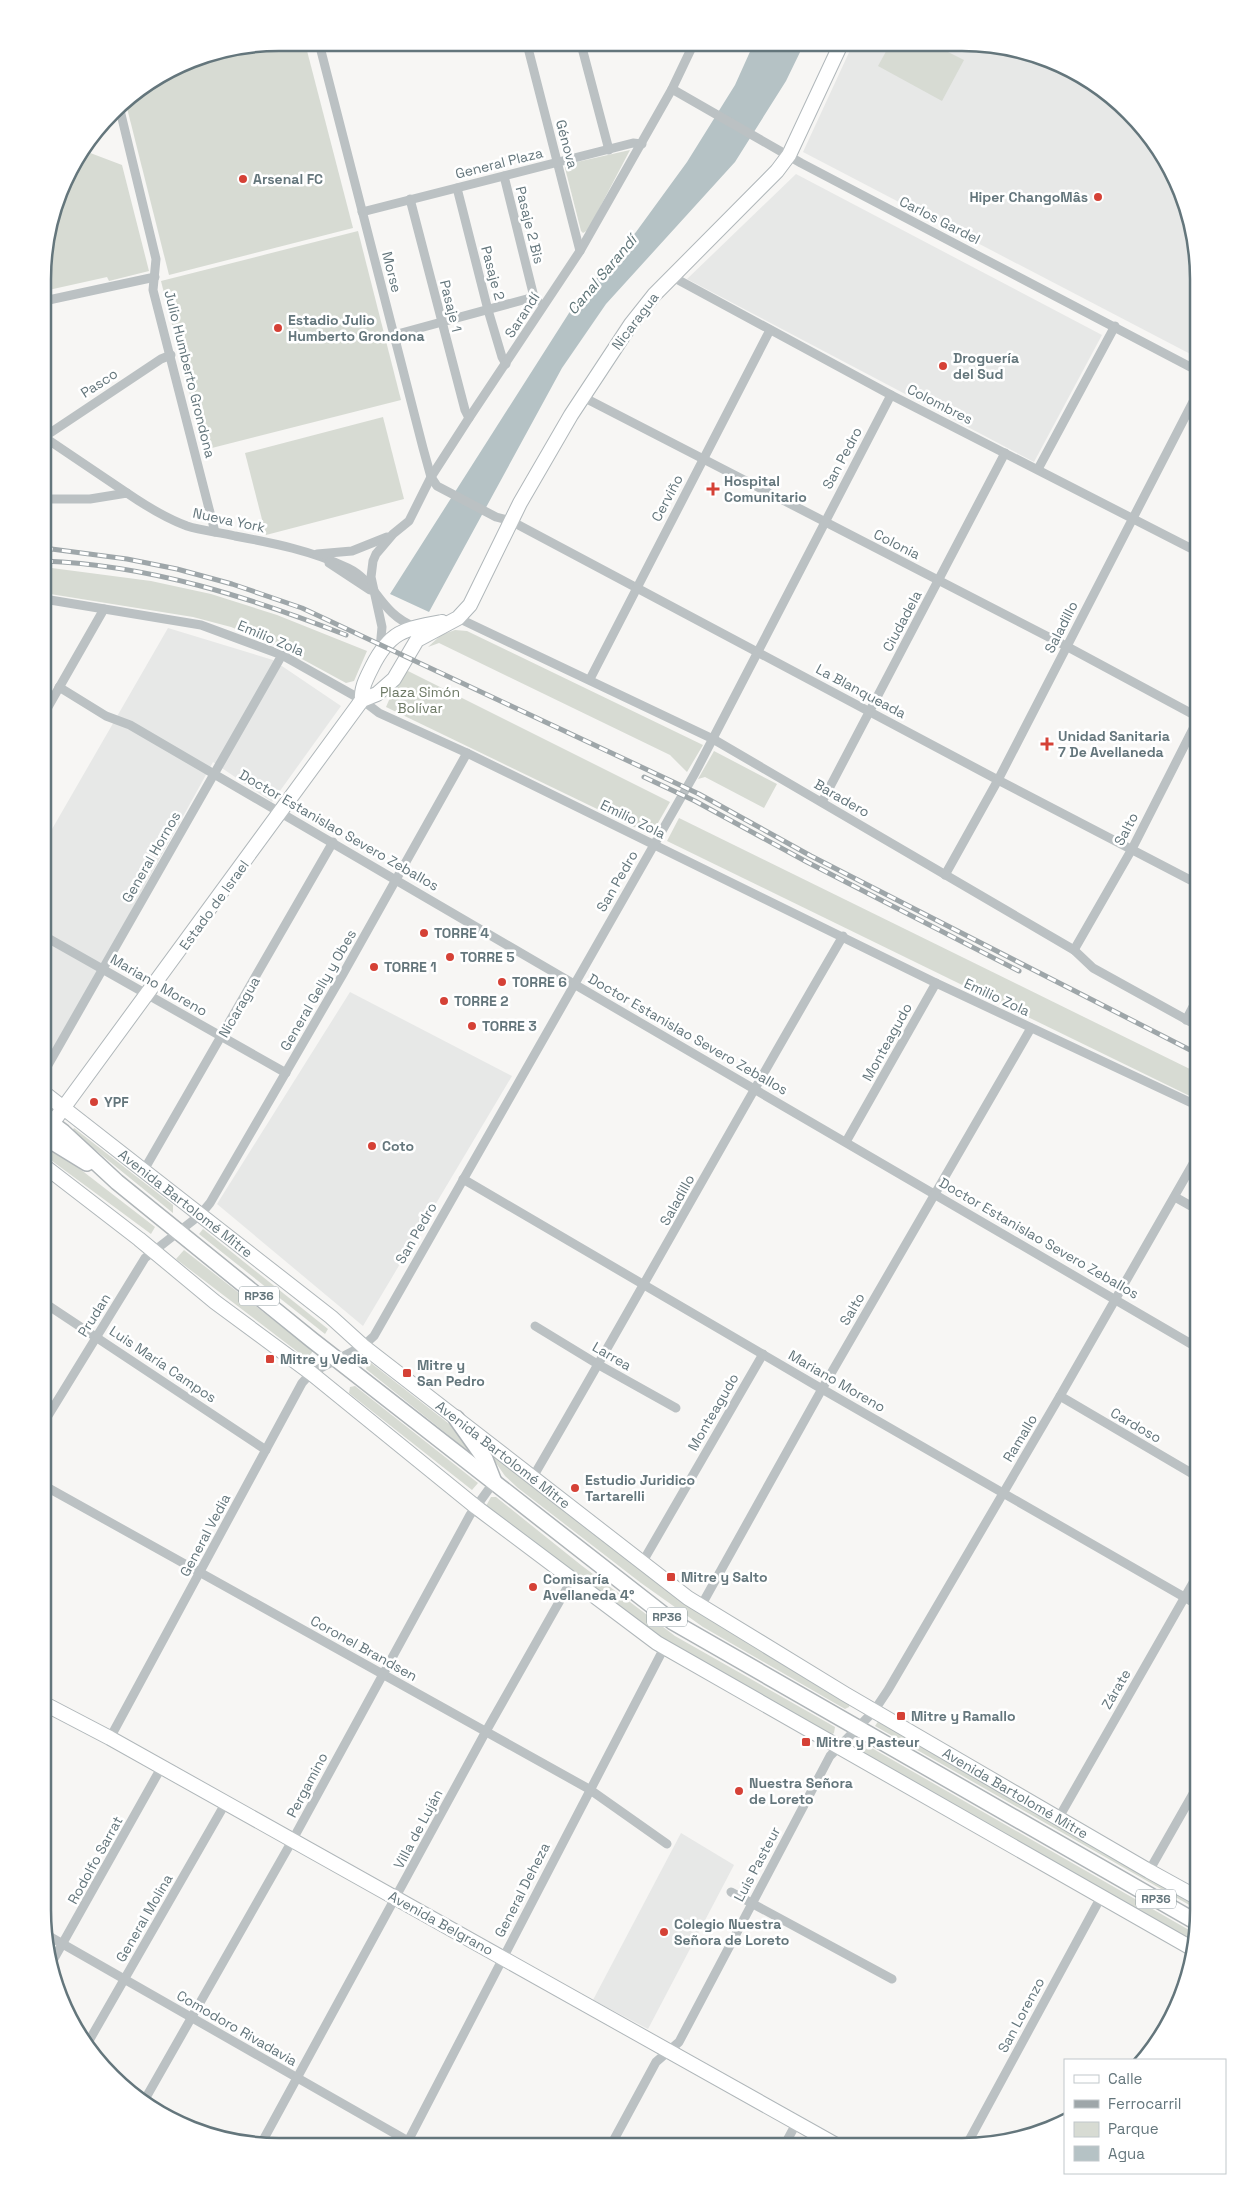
<svg xmlns="http://www.w3.org/2000/svg" width="1241" height="2189" viewBox="0 0 1241 2189" font-family="'Space Grotesk',sans-serif">
  <style>
    .built { fill: #e7e8e7 }
    .green { fill: #d7dbd3 }
    .water { fill: #b5c2c5 }
    .lines { fill: none; stroke-linecap: round; stroke-linejoin: round }
    .secondary-casing { stroke: #b0b7ba; stroke-width: 16 }
    .primary-casing { stroke: #afb5b8; stroke-width: 18 }
    .street { stroke: #bbc1c3; stroke-width: 9 }
    .secondary { stroke: #fff; stroke-width: 14 }
    .primary { stroke: #fff; stroke-width: 15 }
    .rail-casing { stroke: #9ea6a9; stroke-width: 5 }
    .rail { stroke: #fff; stroke-width: 3; stroke-dasharray: 9; stroke-linecap: butt }
    .poi-dot { fill: #d54136; stroke: #fff; stroke-width: 2 }
    .labels { text-anchor: middle; stroke-width: 5; stroke-linejoin: round; paint-order: stroke }
    .shield { fill: #fff; stroke: #929fa3; stroke-width: 1 }
    .shield-label { font-size: 12px; font-weight: bold; fill: #64767c }
    .street-label { font-size: 14px; fill: #64767c; stroke: #fff }
    .poi-label { font-size: 14px; font-weight: bold; fill: #64767c; stroke: #fff; text-anchor: start }
    .park-label { font-size: 14px; fill: #6e7a66; stroke: #fff }
    .water-label { font-size: 15px; font-style: italic; fill: #5f7578; stroke: #fff }
    .rim { fill: none; stroke: #64767c; stroke-width: 2.5 }
  </style>
  <rect width="100%" height="100%" fill="#f7f6f4"/>
  <g class="built">
    <path d="M852 46 1008 47 1066 67 1118 101 1158 147 1186 203 1198 279V358L803 152Z"/>
    <path d="M796 174 1102 335 1034 462 687 279Z"/>
    <path d="M168 628 273 660 341 706 272 802 213 762 44 1069V843Z"/>
    <path d="M350 992 512 1076 363 1326 217 1204Z"/>
    <path d="M681 1833 734 1865 648 2029 593 2000Z"/>
  </g>
  <g class="green">
    <path d="M284 43H305L353 228 169 275 125 100 172 71Z"/>
    <path d="M889 46 938 47 964 60 942 101 878 66Z"/>
    <path d="M630 150 588 230 583 233 581 231 565 168 568 164Z"/>
    <path d="M85 151 122 165 149 271 109 281 107 277 44 291V248L67 174Z"/>
    <path d="M358 231 401 400 204 450 161 281Z"/>
    <path d="M383 417 404 499 266 535 245 453Z"/>
    <path d="M44 567 151 581 211 594 277 615 367 651 354 681 346 683 280 647 231 627 193 617 44 593Z"/>
    <path d="M455 630 467 631 703 745 687 772 670 755 439 643 428 647 441 635Z"/>
    <path d="M408 671 670 802 651 835 386 707 396 684Z"/>
    <path d="M714 751 777 784 764 808 705 777 698 779Z"/>
    <path d="M679 818 1198 1073V1100L667 841Z"/>
    <path d="M74 1128 173 1205V1213L72 1131Z"/>
    <path d="M54 1149 155 1227 151 1234 48 1158Z"/>
    <path d="M203 1229 328 1329 325 1334 199 1234Z"/>
    <path d="M184 1250 313 1351 307 1359 176 1259Z"/>
    <path d="M371 1363 466 1437 483 1463 366 1369 367 1365Z"/>
    <path d="M355 1386 478 1483 472 1490 349 1393 350 1387Z"/>
    <path d="M485 1447 647 1574 850 1702 849 1707 845 1709 703 1627 641 1583 518 1488 505 1476Z"/>
    <path d="M491 1497H496L581 1565 675 1636 835 1727 834 1733 831 1735 669 1643 573 1576 486 1506Z"/>
    <path d="M879 1720 1198 1904V1910L875 1726Z"/>
    <path d="M863 1743 1196 1934 1195 1943 859 1752Z"/>
  </g>
  <path class="water" d="M753 45 803 46 786 81 735 162 606 304 562 368 429 612 390 594 576 302 636 232 687 162 735 85Z"/>
  <g class="lines">
    <defs>
      <g id="secondary">
        <path d="M362 700C361 688 366 679 372 667 390 631 404 629 442 622"/>
        <path id="s1" d="M43 1092 331 1317 363 1346 688 1598 845 1694 1149 1871 1198 1898"/>
        <path d="M45 1133 362 700 377 694 394 679 417 640 458 618 470 605 520 503 571 415 631 324 654 295 777 171 789 155 840 46"/>
        <path d="M43 1165 139 1239 215 1302 311 1373 476 1507 657 1643 1193 1949"/>
        <path d="M43 1703 110 1738 838 2146"/>
      </g>
      <g id="primary">
        <path d="M43 1117 63 1132 117 1182 312 1340 673 1622 1198 1923"/>
        <path d="M43 1136 87 1163"/>
        <path d="M456 1418 485 1459 494 1482"/>
      </g>
    </defs>
    <use href="#secondary" class="secondary-casing"/>
    <use href="#primary" class="primary-casing"/>
    <g class="street">
      <path d="M319 43 423 448 431 477 437 486 496 517 511 521 998 780 1198 884"/>
      <path d="M527 44 580 251"/>
      <path d="M581 44 609 150"/>
      <path d="M672 89 801 163 1198 371"/>
      <path d="M119 106 156 259 153 290 215 532"/>
      <path d="M504 176 534 297 538 301"/>
      <path d="M457 188 488 310 502 357 506 364"/>
      <path d="M410 199 465 410 469 418"/>
      <path d="M362 212 633 143 642 144"/>
      <path d="M671 276 891 395 1198 552"/>
      <path d="M44 301 155 277"/>
      <path d="M394 335 534 297"/>
      <path d="M583 397 1066 646 1198 717"/>
      <path d="M44 437 161 359 171 355"/>
      <path d="M44 437 127 493"/>
      <path d="M1038 469 1115 326"/>
      <path d="M44 499H90L127 493C146 506 165 518 187 526 202 531 219 532 235 536 273 543 313 551 348 568 377 582 379 613 415 627"/>
      <path d="M317 554 352 551 387 537"/>
      <path d="M329 563 370 590"/>
      <path d="M44 599 201 625 282 655 362 700 379 713 467 753 936 983 1198 1106"/>
      <path d="M458 618 713 739 1074 950 1093 968 1198 1026"/>
      <path d="M380 649 382 627 371 577 373 561 376 554 393 534 409 521 431 477 469 418 580 251 672 89 693 45"/>
      <path d="M590 679 770 330"/>
      <path d="M59 687 106 716 130 725C487 932 844 1138 1198 1348"/>
      <path d="M44 714 104 609"/>
      <path d="M822 802 1005 453"/>
      <path d="M945 875 998 780 1198 392"/>
      <path d="M44 936 286 1073"/>
      <path d="M1074 950 1132 849 1198 719"/>
      <path d="M1186 1020 1198 997"/>
      <path d="M44 1072 282 655"/>
      <path d="M847 1140 936 983"/>
      <path d="M144 1170 333 842"/>
      <path d="M463 1179 822 1389 1198 1605"/>
      <path d="M1175 1197 1198 1210"/>
      <path d="M43 1302 266 1450"/>
      <path d="M535 1326 599 1365 676 1408"/>
      <path d="M1060 1396 1198 1477"/>
      <path d="M43 1424 145 1258 200 1215 210 1203 343 974 467 753"/>
      <path d="M533 1477C638 1297 738 1115 843 936"/>
      <path d="M43 1485 589 1789 667 1844"/>
      <path d="M642 1563 763 1354"/>
      <path d="M701 1606 822 1389 1031 1028"/>
      <path d="M110 1738 302 1383 311 1373 363 1346 374 1336 695 773 891 395"/>
      <path d="M1058 1819 1198 1574"/>
      <path d="M1149 1871 1198 1785"/>
      <path d="M731 1892 892 1979"/>
      <path d="M47 1935 415 2145"/>
      <path d="M51 1964 161 1768"/>
      <path d="M86 2046 225 1804"/>
      <path d="M144 2101 292 1841 470 1515 494 1482"/>
      <path d="M261 2144 485 1733 571 1581"/>
      <path d="M406 2145 664 1648"/>
      <path d="M611 2145 656 2062 679 2042 830 1756 874 1711 888 1690 1060 1396 1198 1155"/>
      <path d="M784 2146 797 2122"/>
      <path d="M966 2146 1101 1897"/>
    </g>
    <use href="#secondary" class="secondary"/>
    <use href="#primary" class="primary"/>
    <defs>
      <g id="rail">
        <path d="M44 548 127 559 177 569 232 584 302 608 699 794 811 856 1198 1054"/>
        <path d="M44 561C149 565 249 597 346 635"/>
        <path d="M644 777 695 801 807 862 1019 971"/>
      </g>
    </defs>
    <use href="#rail" class="rail-casing"/>
    <use href="#rail" class="rail"/>
  </g>
  <g class="poi-dot">
    <circle cx="243" cy="179" r="5"/>
    <circle cx="1098" cy="197" r="5"/>
    <circle cx="278" cy="328" r="5"/>
    <circle cx="943" cy="366" r="5"/>
    <path d="M710.5 481.5h5v5h5v5h-5v5h-5v-5h-5v-5h5z"/>
    <path d="M1044.5 736.5h5v5h5v5h-5v5h-5v-5h-5v-5h5z"/>
    <circle cx="424" cy="933" r="5"/>
    <circle cx="450" cy="957" r="5"/>
    <circle cx="374" cy="967" r="5"/>
    <circle cx="502" cy="982" r="5"/>
    <circle cx="444" cy="1001" r="5"/>
    <circle cx="472" cy="1026" r="5"/>
    <circle cx="94" cy="1102" r="5"/>
    <circle cx="372" cy="1146" r="5"/>
    <rect x="265" y="1354" width="10" height="10" rx="2.5"/>
    <rect x="402" y="1368" width="10" height="10" rx="2.5"/>
    <circle cx="575" cy="1488" r="5"/>
    <rect x="666" y="1572" width="10" height="10" rx="2.5"/>
    <circle cx="533" cy="1587" r="5"/>
    <rect x="896" y="1711" width="10" height="10" rx="2.5"/>
    <rect x="801" y="1737" width="10" height="10" rx="2.5"/>
    <circle cx="739" cy="1791" r="5"/>
    <circle cx="664" cy="1932" r="5"/>
  </g>
  <g class="labels">
    <g class="shield">
      <rect x="239" y="1286.5" width="40" height="19" rx="4"/>
      <rect x="647" y="1607.5" width="40" height="19" rx="4"/>
      <rect x="1136" y="1889.5" width="40" height="19" rx="4"/>
    </g>
    <g class="shield-label">
      <text x="259" y="1300">RP36</text>
      <text x="667" y="1621">RP36</text>
      <text x="1156" y="1903">RP36</text>
    </g>
    <g class="street-label">
      <text transform="translate(567 144) rotate(75)" y="5">Génova</text>
      <text transform="translate(499 163) rotate(-14)" y="5">General Plaza</text>
      <text transform="translate(940 220) rotate(27)" y="5">Carlos Gardel</text>
      <text transform="translate(530 225) rotate(76)" y="5">Pasaje 2 Bis</text>
      <text transform="translate(392 272) rotate(76)" y="5">Morse</text>
      <text transform="translate(493 273) rotate(75)" y="5">Pasaje 2</text>
      <text transform="translate(451 306) rotate(76)" y="5">Pasaje 1</text>
      <text transform="translate(522 315) rotate(-57)" y="5">Sarandí</text>
      <text transform="translate(635 321) rotate(-53)" y="5">Nicaragua</text>
      <text transform="translate(190 374) rotate(76)" y="5">Julio Humberto Grondona</text>
      <text transform="translate(99 383) rotate(-33)" y="5">Pasco</text>
      <text transform="translate(940 404) rotate(27)" y="5">Colombres</text>
      <text transform="translate(842 458) rotate(-62)" y="5">San Pedro</text>
      <text transform="translate(667 498) rotate(-62)" y="5">Cerviño</text>
      <text transform="translate(229 520) rotate(12)" y="5">Nueva York</text>
      <text transform="translate(897 544) rotate(27)" y="5">Colonia</text>
      <text transform="translate(902 621) rotate(-62)" y="5">Ciudadela</text>
      <text transform="translate(1061 627) rotate(-63)" y="5">Saladillo</text>
      <text transform="translate(271 638) rotate(23)" y="5">Emilio Zola</text>
      <text transform="translate(861 691) rotate(28)" y="5">La Blanqueada</text>
      <text transform="translate(842 798) rotate(30)" y="5">Baradero</text>
      <text transform="translate(633 819) rotate(26)" y="5">Emilio Zola</text>
      <text transform="translate(1126 829) rotate(-62)" y="5">Salto</text>
      <text transform="translate(339 830) rotate(30)" y="5">Doctor Estanislao Severo Zeballos</text>
      <text transform="translate(151 857) rotate(-60)" y="5">General Hornos</text>
      <text transform="translate(617 881) rotate(-60)" y="5">San Pedro</text>
      <text transform="translate(214 905) rotate(-54)" y="5">Estado de Israel</text>
      <text transform="translate(159 985) rotate(30)" y="5">Mariano Moreno</text>
      <text transform="translate(318 990) rotate(-60)" y="5">General Gelly y Obes</text>
      <text transform="translate(997 997) rotate(25)" y="5">Emilio Zola</text>
      <text transform="translate(239 1007) rotate(-60)" y="5">Nicaragua</text>
      <text transform="translate(688 1034) rotate(30)" y="5">Doctor Estanislao Severo Zeballos</text>
      <text transform="translate(887 1042) rotate(-61)" y="5">Monteagudo</text>
      <text transform="translate(677 1200) rotate(-61)" y="5">Saladillo</text>
      <text dy="5" stroke="none"><textPath href="#s1" startOffset="181">Avenida Bartolomé Mitre</textPath></text>
      <text transform="translate(416 1233) rotate(-60)" y="5">San Pedro</text>
      <text transform="translate(1039 1238) rotate(30)" y="5">Doctor Estanislao Severo Zeballos</text>
      <text transform="translate(852 1309) rotate(-60)" y="5">Salto</text>
      <text transform="translate(94 1315) rotate(-58)" y="5">Prudan</text>
      <text transform="translate(612 1356) rotate(30)" y="5">Larrea</text>
      <text transform="translate(163 1364) rotate(34)" y="5">Luis María Campos</text>
      <text transform="translate(837 1381) rotate(30)" y="5">Mariano Moreno</text>
      <text transform="translate(713 1412) rotate(-60)" y="5">Monteagudo</text>
      <text transform="translate(1136 1425) rotate(30)" y="5">Cardoso</text>
      <text transform="translate(1020 1438) rotate(-59)" y="5">Ramallo</text>
      <text dy="5" stroke="none"><textPath href="#s1" startOffset="586">Avenida Bartolomé Mitre</textPath></text>
      <text transform="translate(205 1535) rotate(-62)" y="5">General Vedia</text>
      <text transform="translate(364 1648) rotate(29)" y="5">Coronel Brandsen</text>
      <text transform="translate(1116 1689) rotate(-60)" y="5">Zárate</text>
      <text transform="translate(307 1785) rotate(-62)" y="5">Pergamino</text>
      <text dy="5" stroke="none"><textPath href="#s1" startOffset="1201">Avenida Bartolomé Mitre</textPath></text>
      <text transform="translate(418 1829) rotate(-62)" y="5">Villa de Luján</text>
      <text transform="translate(95 1860) rotate(-61)" y="5">Rodolfo Sarrat</text>
      <text transform="translate(757 1864) rotate(-62)" y="5">Luis Pasteur</text>
      <text transform="translate(522 1890) rotate(-63)" y="5">General Deheza</text>
      <text transform="translate(144 1918) rotate(-60)" y="5">General Molina</text>
      <text transform="translate(441 1923) rotate(29)" y="5">Avenida Belgrano</text>
      <text transform="translate(1021 2015) rotate(-62)" y="5">San Lorenzo</text>
      <text transform="translate(237 2028) rotate(30)" y="5">Comodoro Rivadavia</text>
    </g>
    <g class="poi-label">
      <text x="253" y="184">Arsenal FC</text>
      <text x="1088" y="202" text-anchor="end">Hiper ChangoMâs</text>
      <text x="288" y="325">Estadio Julio<tspan x="288" dy="16">Humberto Grondona</tspan></text>
      <text x="953" y="363">Droguería<tspan x="953" dy="16">del Sud</tspan></text>
      <text x="724" y="486">Hospital<tspan x="724" dy="16">Comunitario</tspan></text>
      <text x="1058" y="741">Unidad Sanitaria<tspan x="1058" dy="16">7 De Avellaneda</tspan></text>
      <text x="434" y="938">TORRE 4</text>
      <text x="460" y="962">TORRE 5</text>
      <text x="384" y="972">TORRE 1</text>
      <text x="512" y="987">TORRE 6</text>
      <text x="454" y="1006">TORRE 2</text>
      <text x="482" y="1031">TORRE 3</text>
      <text x="104" y="1107">YPF</text>
      <text x="382" y="1151">Coto</text>
      <text x="280" y="1364">Mitre y Vedia</text>
      <text x="417" y="1370">Mitre y<tspan x="417" dy="16">San Pedro</tspan></text>
      <text x="585" y="1485">Estudio Juridico<tspan x="585" dy="16">Tartarelli</tspan></text>
      <text x="681" y="1582">Mitre y Salto</text>
      <text x="543" y="1584">Comisaría<tspan x="543" dy="16">Avellaneda 4°</tspan></text>
      <text x="911" y="1721">Mitre y Ramallo</text>
      <text x="816" y="1747">Mitre y Pasteur</text>
      <text x="749" y="1788">Nuestra Señora<tspan x="749" dy="16">de Loreto</tspan></text>
      <text x="674" y="1929">Colegio Nuestra<tspan x="674" dy="16">Señora de Loreto</tspan></text>
    </g>
    <g class="park-label">
      <text x="420" y="697">Plaza Simón<tspan x="420" dy="16">Bolívar</tspan></text>
    </g>
    <g class="water-label">
      <text transform="translate(602 275) rotate(-50)" y="5">Canal Sarandí</text>
    </g>
  </g>
  <path d="M0 0H1241V2189H0ZM279 51H962A228 228 0 0 1 1190 279V1910A228 228 0 0 1 962 2138H279A228 228 0 0 1 51 1910V279A228 228 0 0 1 279 51Z" fill="#fff" fill-rule="evenodd"/>
  <path class="rim" d="M279 51H962A228 228 0 0 1 1190 279V1910A228 228 0 0 1 962 2138H279A228 228 0 0 1 51 1910V279A228 228 0 0 1 279 51Z"/>
  <rect x="1064" y="2059" width="162" height="115" fill="#ffffff" stroke="#c1c8cb"/>
  <rect x="1074" y="2075" width="25" height="8" fill="#ffffff" stroke="#c1c8cb"/>
  <text x="1108" y="2084" font-size="15" fill="#64767c">Calle</text>
  <rect x="1074" y="2100" width="25" height="8" fill="#9ea6a9" stroke="#c1c8cb"/>
  <text x="1108" y="2109" font-size="15" fill="#64767c">Ferrocarril</text>
  <rect x="1074" y="2122" width="25" height="15" fill="#d7dbd3" stroke="#c1c8cb"/>
  <text x="1108" y="2134" font-size="15" fill="#64767c">Parque</text>
  <rect x="1074" y="2146" width="25" height="15" fill="#b5c2c5" stroke="#c1c8cb"/>
  <text x="1108" y="2159" font-size="15" fill="#64767c">Agua</text>
</svg>
